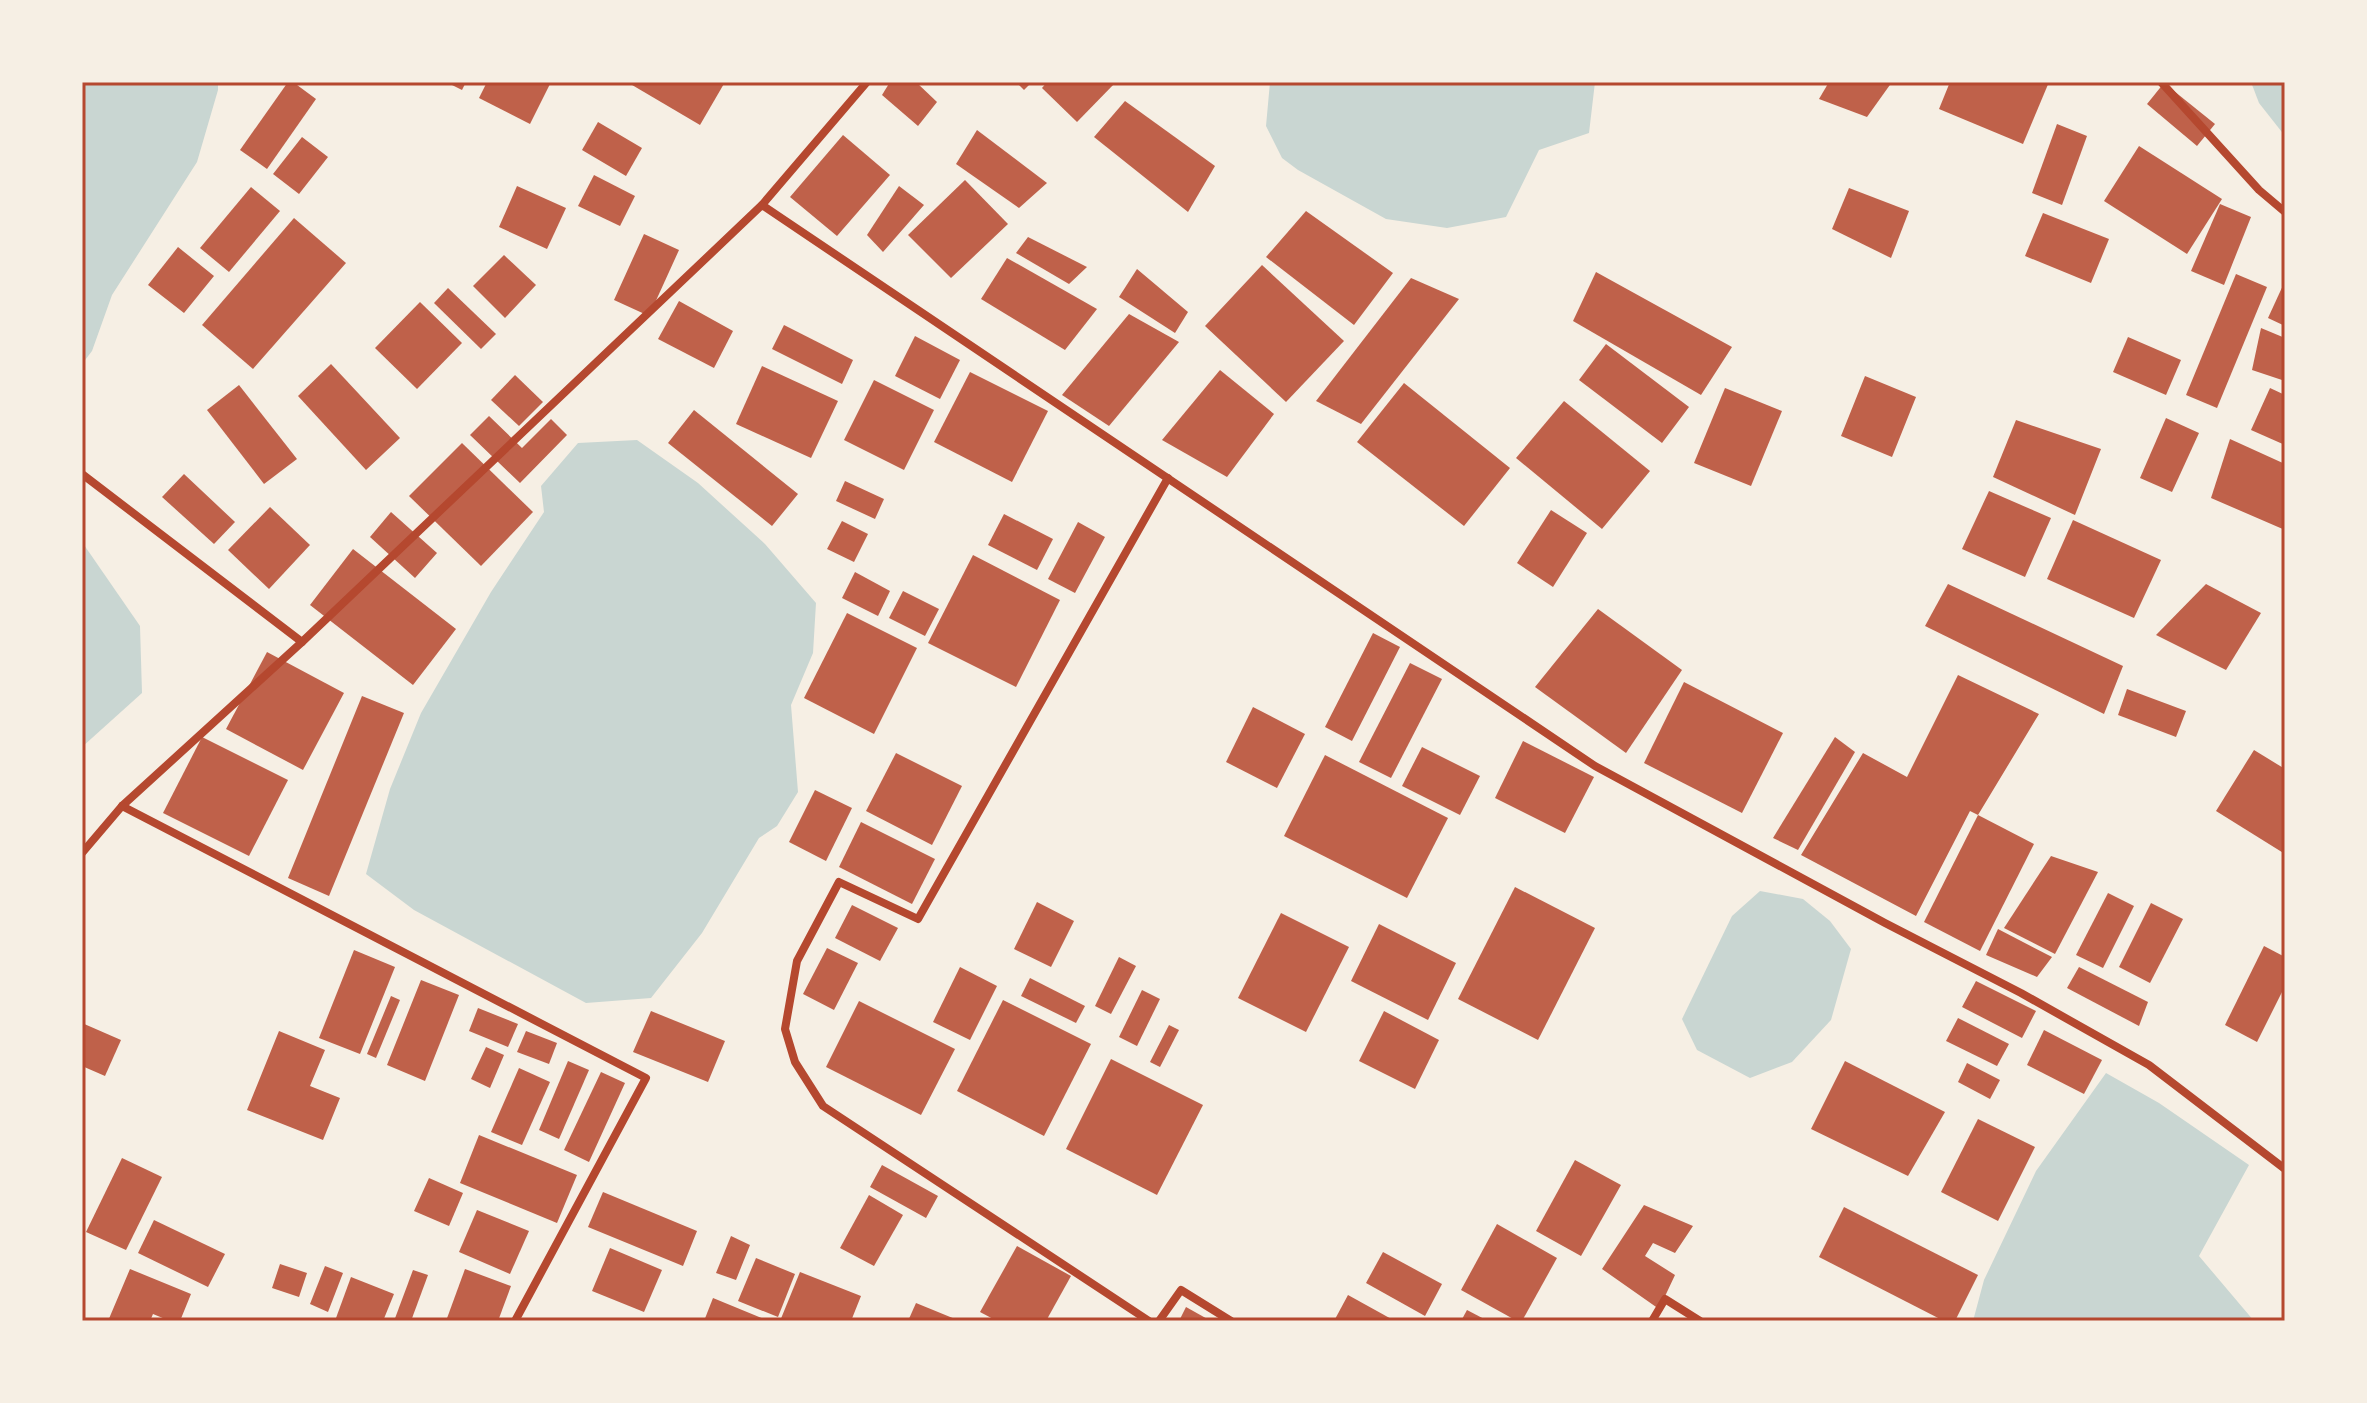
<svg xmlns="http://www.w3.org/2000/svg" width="2367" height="1403" viewBox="0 0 2367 1403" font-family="'Fira Sans Condensed',sans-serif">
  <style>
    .water { fill: #c9d6d2 }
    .building { fill: #bf614a }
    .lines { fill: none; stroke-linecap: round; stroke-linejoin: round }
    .minor { stroke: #b5482f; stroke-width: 8 }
    .neatline { fill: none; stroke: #b5482f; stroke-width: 3 }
  </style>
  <rect width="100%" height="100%" fill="#f6efe4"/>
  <g class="water">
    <path d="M82 82H218V90L197 162 112 295 92 351 82 364Z"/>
    <path d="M1270 82H1595L1589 133 1539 150 1506 217 1447 228 1386 219 1298 170 1282 158 1266 126Z"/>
    <path d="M2251 82H2285V136L2259 103Z"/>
    <path d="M637 440 698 483 765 544 816 603 813 653 791 705 798 792 777 826 759 838 702 933 651 998 586 1003 414 910 366 874 390 789 421 713 491 592 544 512 541 486 578 443Z"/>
    <path d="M82 542 140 626 142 693 82 747Z"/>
    <path d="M1760 891 1803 899 1830 921 1851 949 1831 1020 1792 1062 1750 1078 1697 1050 1682 1019 1732 916Z"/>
    <path d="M2106 1073 2159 1103 2249 1165 2199 1256 2254 1321H1973L1984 1280 2036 1171Z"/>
  </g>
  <g class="building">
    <path d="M288 82H293L316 99 267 169 240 150Z"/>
    <path d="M446 82H466L462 90Z"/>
    <path d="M487 82H551L530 124 479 98Z"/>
    <path d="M627 82H725L700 125Z"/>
    <path d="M890 82H916L937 102 918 126 882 95Z"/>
    <path d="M1016 82H1032L1024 90Z"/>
    <path d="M1047 82H1116L1077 122 1042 88Z"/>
    <path d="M1829 82H1892L1867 117 1819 99Z"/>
    <path d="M1950 82H2049L2023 144 1939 109Z"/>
    <path d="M2164 83 2215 124 2197 146 2147 104Z"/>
    <path d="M1125 101 1215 166 1188 212 1094 137Z"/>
    <path d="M598 122 642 148 626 176 582 150Z"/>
    <path d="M2057 124 2087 136 2062 205 2032 193Z"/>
    <path d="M977 130 1047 183 1019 208 956 164Z"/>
    <path d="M843 135 890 175 837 236 790 197Z"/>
    <path d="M302 137 328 157 299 194 273 174Z"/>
    <path d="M2139 146 2222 199 2187 254 2104 201Z"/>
    <path d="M594 175 635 196 620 226 578 206Z"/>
    <path d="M965 180 1008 224 951 278 908 235Z"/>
    <path d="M517 186 566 208 547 249 499 227Z"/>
    <path d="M899 186 924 205 883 252 867 235Z"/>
    <path d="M251 187 280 211 229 272 200 248Z"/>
    <path d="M1849 188 1909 211 1891 258 1832 229Z"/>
    <path d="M2220 204 2251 217 2224 285 2191 271Z"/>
    <path d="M1306 211 1393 273 1354 325 1266 257Z"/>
    <path d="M2043 213 2109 239 2091 283 2025 256Z"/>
    <path d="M294 218 346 263 253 369 202 325Z"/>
    <path d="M644 234 679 250 649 316 614 300Z"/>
    <path d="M1028 237 1087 267 1069 284 1016 253Z"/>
    <path d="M178 247 214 276 184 313 148 285Z"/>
    <path d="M504 255 536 285 505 318 473 286Z"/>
    <path d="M1007 258 1097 309 1065 350 981 299Z"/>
    <path d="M1262 265 1344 341 1286 402 1205 326Z"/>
    <path d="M1137 269 1188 312 1175 333 1119 297Z"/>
    <path d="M1596 272 1732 347 1701 395 1573 321Z"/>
    <path d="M2236 274 2267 287 2217 408 2186 395Z"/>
    <path d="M1411 278 1459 299 1361 424 1316 401Z"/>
    <path d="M2285 281V326L2268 318Z"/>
    <path d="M448 288 496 334 481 349 434 303Z"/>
    <path d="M679 301 733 331 714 368 658 339Z"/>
    <path d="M420 302 462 343 417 389 375 348Z"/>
    <path d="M1129 314 1179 342 1109 426 1062 395Z"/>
    <path d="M784 325 853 360 842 384 772 349Z"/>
    <path d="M2261 328 2285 338V381L2252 370Z"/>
    <path d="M915 336 960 360 940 399 895 376Z"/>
    <path d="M2128 337 2181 360 2166 395 2113 372Z"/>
    <path d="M1606 344 1689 407 1662 443 1579 380Z"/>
    <path d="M331 364 400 438 366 470 298 396Z"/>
    <path d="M762 366 838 401 811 458 736 424Z"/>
    <path d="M1220 370 1274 414 1227 477 1162 440Z"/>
    <path d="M970 372 1048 411 1012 482 934 442Z"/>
    <path d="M515 375 543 402 519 426 491 400Z"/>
    <path d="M1865 376 1916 397 1892 457 1841 436Z"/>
    <path d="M874 380 934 410 904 470 844 440Z"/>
    <path d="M1404 383 1510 468 1464 526 1357 442Z"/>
    <path d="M239 385 297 459 264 484 207 410Z"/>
    <path d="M1725 388 1782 411 1751 486 1694 463Z"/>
    <path d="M2270 388 2285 395V445L2251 430Z"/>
    <path d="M1564 401 1650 471 1602 529 1516 458Z"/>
    <path d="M694 410 798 494 772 526 668 443Z"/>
    <path d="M489 416 522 448 551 419 567 435 520 483 470 435Z"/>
    <path d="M2166 418 2199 433 2172 492 2140 478Z"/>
    <path d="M2016 420 2101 449 2075 515 1993 477Z"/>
    <path d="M2230 439 2285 464V530L2211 498Z"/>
    <path d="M462 443 533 512 481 566 409 496Z"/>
    <path d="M184 474 235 522 214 544 162 497Z"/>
    <path d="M845 481 884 499 875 519 836 501Z"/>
    <path d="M1989 491 2051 518 2025 577 1962 549Z"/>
    <path d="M270 507 310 545 269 589 228 550Z"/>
    <path d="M1551 510 1587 533 1553 587 1517 563Z"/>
    <path d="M391 512 437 553 415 578 370 537Z"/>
    <path d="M1004 514 1053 539 1037 570 988 545Z"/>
    <path d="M2073 520 2161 560 2134 618 2047 579Z"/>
    <path d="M842 521 868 534 854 562 827 549Z"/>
    <path d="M1078 522 1105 537 1075 593 1048 579Z"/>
    <path d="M353 549 456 629 413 685 310 605Z"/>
    <path d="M973 555 1060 600 1016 687 928 643Z"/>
    <path d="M855 572 890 591 878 616 842 598Z"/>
    <path d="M1948 584 2123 666 2104 714 1925 626Z"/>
    <path d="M2206 584 2261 613 2226 670 2156 635Z"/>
    <path d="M903 591 939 609 925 636 889 618Z"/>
    <path d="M1598 609 1682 670 1626 753 1535 687Z"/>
    <path d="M847 613 917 648 874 734 804 698Z"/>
    <path d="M1373 633 1400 647 1352 741 1325 727Z"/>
    <path d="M267 652 344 693 303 770 226 729Z"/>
    <path d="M1410 663 1442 679 1391 778 1359 762Z"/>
    <path d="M1958 675 2039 714 1978 815 1970 811 1916 916 1801 855 1863 753 1907 777Z"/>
    <path d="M1684 682 1783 733 1742 813 1644 763Z"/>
    <path d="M2127 689 2186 711 2176 737 2118 715Z"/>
    <path d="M362 696 404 713 329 896 288 878Z"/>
    <path d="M1253 707 1305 734 1277 788 1226 762Z"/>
    <path d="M202 737 288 780 249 856 163 813Z"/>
    <path d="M1835 737 1855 752 1798 850 1773 838Z"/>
    <path d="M1523 741 1594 777 1565 833 1495 798Z"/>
    <path d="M1422 747 1480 776 1460 815 1402 786Z"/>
    <path d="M2254 750 2285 769V854L2216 811Z"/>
    <path d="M896 753 962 786 932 845 866 811Z"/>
    <path d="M1325 755 1448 818 1407 898 1284 836Z"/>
    <path d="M815 790 852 808 826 861 789 842Z"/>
    <path d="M1978 815 2034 844 1980 951 1924 922Z"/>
    <path d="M861 822 935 859 912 904 839 867Z"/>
    <path d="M2051 856 2098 872 2055 954 2004 928Z"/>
    <path d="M1515 887 1595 928 1538 1040 1458 999Z"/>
    <path d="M2108 893 2134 906 2103 968 2076 955Z"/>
    <path d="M1037 902 1074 921 1051 967 1014 949Z"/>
    <path d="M2151 903 2183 919 2150 983 2119 967Z"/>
    <path d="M852 905 898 928 880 961 835 938Z"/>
    <path d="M1281 913 1349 947 1306 1032 1238 998Z"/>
    <path d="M1379 924 1456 963 1428 1020 1351 981Z"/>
    <path d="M1998 929 2052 957 2037 977 1986 955Z"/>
    <path d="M2264 946 2285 957V986L2257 1042 2225 1025Z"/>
    <path d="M827 948 858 963 834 1010 803 994Z"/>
    <path d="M354 950 395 967 360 1054 319 1038Z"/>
    <path d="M1119 957 1136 966 1111 1014 1095 1006Z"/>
    <path d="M960 967 997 986 970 1040 933 1022Z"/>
    <path d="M2079 967 2148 1002 2139 1026 2067 988Z"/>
    <path d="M1030 978 1085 1006 1076 1023 1021 996Z"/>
    <path d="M421 980 459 995 425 1081 387 1065Z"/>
    <path d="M1976 981 2036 1011 2022 1038 1962 1007Z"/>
    <path d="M1142 990 1160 999 1137 1046 1119 1037Z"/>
    <path d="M391 996 400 1000 376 1058 367 1054Z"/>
    <path d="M1003 1000 1091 1044 1044 1136 957 1091Z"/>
    <path d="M859 1001 955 1049 921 1115 826 1067Z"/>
    <path d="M478 1008 518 1024 508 1047 469 1031Z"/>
    <path d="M651 1011 725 1041 708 1082 633 1052Z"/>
    <path d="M1384 1011 1439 1040 1415 1089 1359 1061Z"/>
    <path d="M1958 1018 2009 1044 1997 1066 1946 1041Z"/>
    <path d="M82 1023 121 1040 105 1076 82 1066Z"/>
    <path d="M1169 1025 1179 1030 1160 1067 1150 1062Z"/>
    <path d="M2044 1030 2102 1060 2084 1094 2027 1065Z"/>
    <path d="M279 1031 325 1050 310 1086 340 1098 323 1140 247 1110Z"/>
    <path d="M526 1031 557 1043 549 1064 517 1052Z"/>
    <path d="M486 1047 504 1055 490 1088 471 1079Z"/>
    <path d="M1111 1059 1203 1105 1157 1195 1066 1149Z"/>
    <path d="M568 1061 589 1070 559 1139 539 1130Z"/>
    <path d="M1845 1061 1945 1112 1908 1176 1811 1129Z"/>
    <path d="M1967 1063 2000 1080 1990 1099 1958 1082Z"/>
    <path d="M519 1068 550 1082 522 1145 491 1132Z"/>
    <path d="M601 1072 625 1083 589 1162 564 1150Z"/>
    <path d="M1978 1119 2035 1147 1998 1221 1941 1192Z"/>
    <path d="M479 1135 577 1175 557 1223 460 1183Z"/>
    <path d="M122 1158 162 1177 126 1250 86 1232Z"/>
    <path d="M1575 1160 1621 1185 1581 1256 1536 1231Z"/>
    <path d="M882 1165 938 1196 926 1218 870 1187Z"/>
    <path d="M429 1178 463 1193 449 1226 414 1211Z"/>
    <path d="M603 1192 697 1231 683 1266 588 1227Z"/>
    <path d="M869 1195 903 1215 874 1266 840 1248Z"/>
    <path d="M1644 1205 1693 1226 1675 1253 1653 1243 1645 1256 1675 1275 1659 1309 1602 1269Z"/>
    <path d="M1844 1207 1978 1275 1955 1321H1944L1819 1257Z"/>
    <path d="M477 1210 529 1231 510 1274 459 1252Z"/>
    <path d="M154 1220 225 1254 208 1287 138 1253Z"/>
    <path d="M1497 1224 1557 1258 1522 1321H1517L1461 1290Z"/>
    <path d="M731 1236 750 1245 736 1280 716 1273Z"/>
    <path d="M1017 1246 1071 1276 1046 1321H997L980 1312Z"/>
    <path d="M610 1248 662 1270 644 1312 592 1291Z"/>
    <path d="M1383 1252 1442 1284 1425 1316 1366 1283Z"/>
    <path d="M756 1258 795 1274 778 1317 738 1301Z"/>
    <path d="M280 1264 307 1273 299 1297 272 1288Z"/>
    <path d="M325 1266 343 1273 328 1312 310 1304Z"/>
    <path d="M130 1269 191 1294 180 1321H170L153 1314 150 1321H108Z"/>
    <path d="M465 1269 511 1286 498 1321H446Z"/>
    <path d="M413 1270 428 1275 411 1321H394Z"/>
    <path d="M800 1272 861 1296 851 1321H780Z"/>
    <path d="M351 1277 394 1294 383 1321H345L336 1318Z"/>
    <path d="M1348 1295 1395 1321H1334Z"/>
    <path d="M713 1298 769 1321H704Z"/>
    <path d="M916 1303 960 1321H908Z"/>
    <path d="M1186 1307 1211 1321H1179Z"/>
    <path d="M1467 1310 1488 1321H1461Z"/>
  </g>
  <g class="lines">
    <g class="minor">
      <path d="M2161 82 2259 190 2285 212"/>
      <path d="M762 205 867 82"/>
      <path d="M82 474 302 642 762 205 1595 766 1885 923 2021 993 2149 1065 2285 1169"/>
      <path d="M122 806 646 1078 515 1321"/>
      <path d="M82 853 122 806 302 642"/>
      <path d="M1149 1321 823 1106 795 1062 785 1029 797 961 839 882 918 919 1168 478"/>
      <path d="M1159 1321 1181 1290 1231 1321"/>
      <path d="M1652 1321 1665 1299 1700 1321"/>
    </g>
  </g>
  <rect width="2367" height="1403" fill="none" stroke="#f6efe4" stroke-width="168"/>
  <rect x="84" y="84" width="2199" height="1235" class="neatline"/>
</svg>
